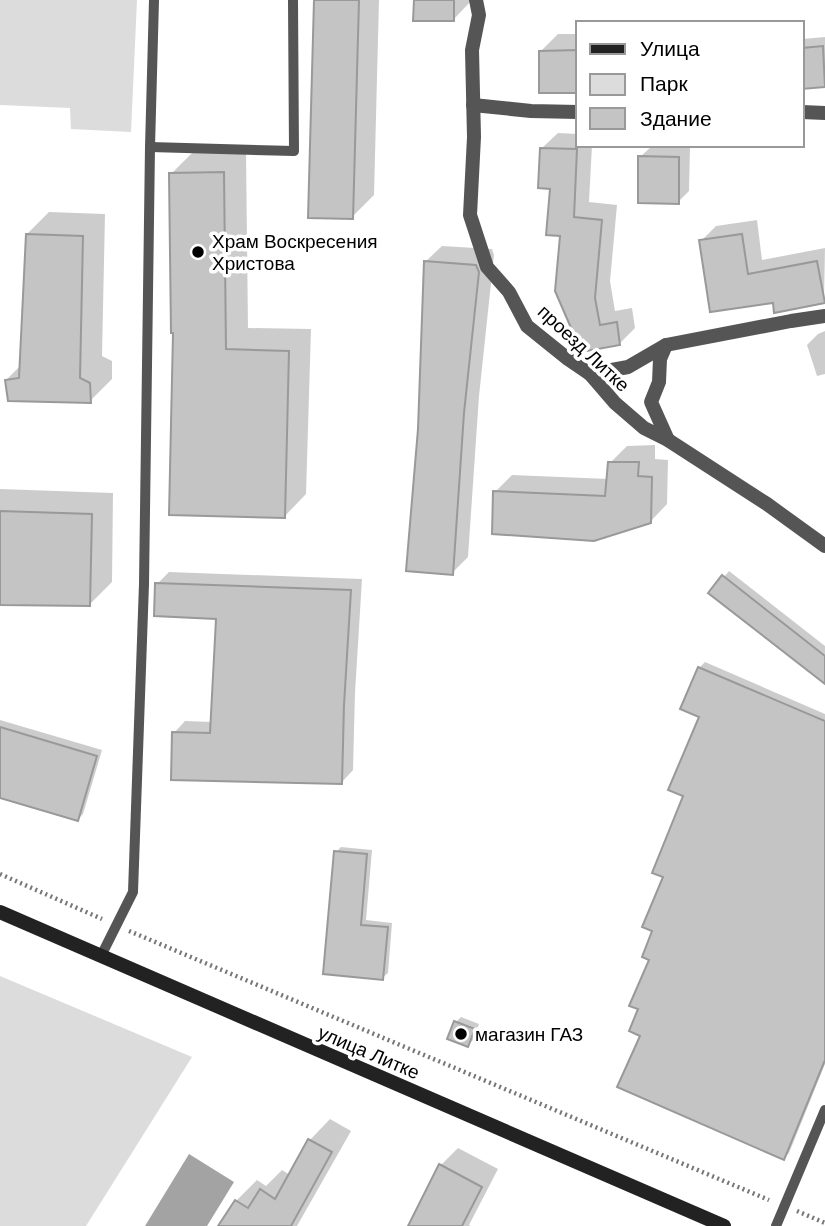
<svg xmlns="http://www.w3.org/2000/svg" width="825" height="1226" viewBox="0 0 825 1226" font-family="'DM Sans',sans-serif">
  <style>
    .green { fill: #dcdcdc }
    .water { fill: #a3a3a3 }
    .shadow { fill: #0003 }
    .building { fill: #c4c4c4; stroke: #999; stroke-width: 2 }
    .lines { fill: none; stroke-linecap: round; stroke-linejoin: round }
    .path { stroke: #777; stroke-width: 4.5; stroke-dasharray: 2 3.5; stroke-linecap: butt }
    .service { stroke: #555; stroke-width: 10 }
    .minor { stroke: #555; stroke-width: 14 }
    .secondary { stroke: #222; stroke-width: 14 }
    .poi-dot { fill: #000; stroke: #fff; stroke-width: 2.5 }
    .labels { text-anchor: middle; stroke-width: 7; stroke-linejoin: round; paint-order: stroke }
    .poi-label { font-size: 19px; fill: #000; stroke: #fff; text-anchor: start }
    .street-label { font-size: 19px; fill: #000; stroke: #fff }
  </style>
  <rect width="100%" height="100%" fill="#fff"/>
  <g class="green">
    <path d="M0 0H137L131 132 71 129 70 108 0 105Z"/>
    <path d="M0 976 192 1057 86 1226H0Z"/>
  </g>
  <path class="water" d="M189 1154 234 1182 207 1226H145Z"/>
  <g class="shadow">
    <path d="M316 0H379L374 195 352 217Z"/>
    <path d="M415 0H472L453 20Z"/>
    <path d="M558 34H578V91H541V51Z"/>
    <path d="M825 37V86L802 88V39Z"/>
    <path d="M558 133 578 134V145H592L589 202 617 205 610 281 615 311 632 308 635 328 620 343 587 349 552 187 542 148Z"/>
    <path d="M652 146H690L689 191 678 202 640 157Z"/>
    <path d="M246 151 248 328 311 329 306 494 284 517 175 331 171 174 193 152Z"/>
    <path d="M49 212 105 214 102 356 112 361V379L90 401 6 380 21 365 27 234Z"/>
    <path d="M757 220 762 260 825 248 824 301H774L701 241 716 226Z"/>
    <path d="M442 246 492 249 494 255 479 396 468 557 452 573 420 430 425 262Z"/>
    <path d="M825 331V374L817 376 807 345 818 334Z"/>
    <path d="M655 445V459L668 460 667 504 650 522 495 492 512 475 609 479 610 463 627 446Z"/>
    <path d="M0 489 113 493 112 582 90 604 0 603Z"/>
    <path d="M729 571 825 646V682L724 577Z"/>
    <path d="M169 572 362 579 355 693 353 770 342 782 174 733 185 721 213 722 218 617 157 584Z"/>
    <path d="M705 662 825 714V1064L789 1153 784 1158 643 1035 640 1008 652 959 655 930 665 876 686 795 701 716 699 668Z"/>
    <path d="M0 720 102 750 83 814 78 819 0 796Z"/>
    <path d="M341 847 372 850 366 920 392 923 388 973 382 978 325 973 336 852Z"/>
    <path d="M461 1017 479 1024 473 1040 468 1045 456 1022Z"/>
    <path d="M330 1119 351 1131 297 1226H220L236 1201 257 1180 266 1186 282 1170 290 1175 310 1140Z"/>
    <path d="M458 1148 498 1169 469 1225 471 1226H410L441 1165Z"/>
  </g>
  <g class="building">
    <path d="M314 0H359L353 219 308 218Z"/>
    <path d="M414 0H454V21H413Z"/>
    <path d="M823 46 825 87 802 89V48Z"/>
    <path d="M578 50V93H539V51Z"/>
    <path d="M540 148 577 149 574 217 602 220 595 298 600 325 617 322 620 345 587 351 578 344 555 291 560 236 546 235 550 189 538 188Z"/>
    <path d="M638 156 679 157V204L638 203Z"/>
    <path d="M224 172 226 349 289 351 285 518 169 515 173 333H171L169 173Z"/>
    <path d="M26 234 83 236 80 378 90 383 91 403 8 401 5 380 19 378Z"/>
    <path d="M742 234 748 274 817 261 825 303 774 313 773 303 710 312 699 240Z"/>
    <path d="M424 261 476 265 479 272 464 413 453 575 406 571 418 429Z"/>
    <path d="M608 462H639L638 476 652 477 651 523 594 541 492 534 493 491 605 496Z"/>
    <path d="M0 511 92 514 90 606 0 605Z"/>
    <path d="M722 575 825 656V684L708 593Z"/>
    <path d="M155 583 351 590 344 705 342 784 171 780 172 732 210 733 216 619 154 616Z"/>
    <path d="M698 667 825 721V1060L784 1160 617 1087 640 1036 629 1031 638 1009 629 1006 649 960 642 957 652 931 642 927 663 877 652 873 683 796 668 790 699 717 680 709Z"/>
    <path d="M0 727 97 756 78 821 0 798Z"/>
    <path d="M334 851 367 854 361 925 388 927 383 980 323 974Z"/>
    <path d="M454 1021 475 1029 468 1047 447 1039Z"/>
    <path d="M308 1139 332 1152 291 1226H218L235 1200 248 1208 260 1189 275 1199Z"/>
    <path d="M439 1164 482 1187 462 1226H408Z"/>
  </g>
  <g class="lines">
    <g class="path">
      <path d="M0 874 102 919"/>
      <path d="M129 931 769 1200"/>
      <path d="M797 1211 825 1223"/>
    </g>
    <g class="service">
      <path d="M150 147 294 151 293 0"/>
      <path d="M101 956 133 892 144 584 150 147 154 0"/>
      <path d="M776 1226 825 1110"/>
    </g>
    <g class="minor">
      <path d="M476 0 479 15 472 50 474 137 470 215 487 267 509 292 527 326 568 359 590 374 615 403 644 428 668 440 767 504 825 546"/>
      <path d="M473 105 531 111 578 112"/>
      <path d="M802 112 825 113"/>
      <path d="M666 345 660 359 659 382 651 402 668 440"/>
      <path d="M590 374 628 367 666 345 791 321 825 316"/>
    </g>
    <path class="secondary" d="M0 912 724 1226"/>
  </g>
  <g class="poi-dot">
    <circle cx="198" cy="252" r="7"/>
    <circle cx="461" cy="1034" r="7"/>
  </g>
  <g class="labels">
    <g class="poi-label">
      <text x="212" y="248">Храм Воскресения<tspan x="212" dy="22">Христова</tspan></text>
      <text x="475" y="1041">магазин ГАЗ</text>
    </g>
    <g class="street-label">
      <text transform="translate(584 348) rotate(43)" y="7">проезд Литке</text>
      <text transform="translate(369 1052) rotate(23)" y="7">улица Литке</text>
    </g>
  </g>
  <rect x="576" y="21" width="228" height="126" fill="#ffffff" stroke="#999999" stroke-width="2"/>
  <rect x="590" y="44" width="35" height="10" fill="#222222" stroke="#999999" stroke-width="2"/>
  <text x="640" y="56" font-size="21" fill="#000000">Улица</text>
  <rect x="590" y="74" width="35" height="21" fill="#dcdcdc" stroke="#999999" stroke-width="2"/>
  <text x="640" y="91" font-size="21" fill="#000000">Парк</text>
  <rect x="590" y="108" width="35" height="21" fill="#c4c4c4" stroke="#999999" stroke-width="2"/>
  <text x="640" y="126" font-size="21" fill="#000000">Здание</text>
</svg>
